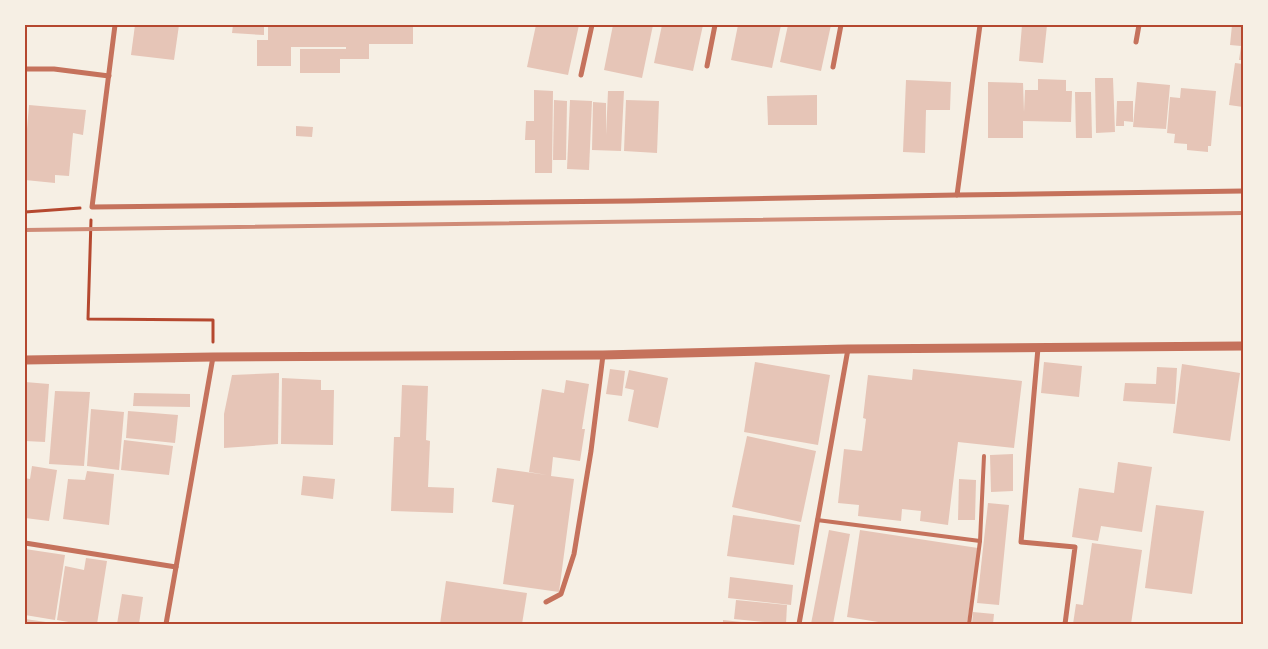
<svg xmlns="http://www.w3.org/2000/svg" width="1268" height="649" viewBox="0 0 1268 649" font-family="'IBM Plex Sans',sans-serif">
  <style>
    .building { fill: #e6c5b7 }
    .lines { fill: none; stroke-linecap: round; stroke-linejoin: round }
    .path { stroke: #b5482f; stroke-width: 3 }
    .service { stroke: #c5725c; stroke-width: 4 }
    .minor { stroke: #c5725c; stroke-width: 5 }
    .tertiary { stroke: #c5725c; stroke-width: 9 }
    .rail { stroke: #cf8b77; stroke-width: 4 }
    .neatline { fill: none; stroke: #b5482f; stroke-width: 2 }
  </style>
  <rect width="100%" height="100%" fill="#f6efe4"/>
  <g class="building">
    <path d="M135 25H179L174 60 131 55Z"/>
    <path d="M233 25H264V35L232 33Z"/>
    <path d="M268 25H413V44H369V59H340V73H300V49H346V47H291V66H257V40H268Z"/>
    <path d="M536 25H579L568 75 527 67Z"/>
    <path d="M613 25H653L642 78 604 70Z"/>
    <path d="M662 25H703L693 71 654 63Z"/>
    <path d="M738 25H781L772 68 731 60Z"/>
    <path d="M788 25H831L821 71 780 62Z"/>
    <path d="M1022 25H1047L1043 63 1019 61Z"/>
    <path d="M1232 25H1243V60H1239L1241 46 1230 45Z"/>
    <path d="M1235 63 1243 64V107L1229 105Z"/>
    <path d="M1095 78H1113L1115 132 1096 133Z"/>
    <path d="M1038 79 1066 80V91H1072L1071 122 1023 121V138H988V82L1023 83 1024 112 1025 90H1038Z"/>
    <path d="M906 80 951 82 950 110H926L925 153 903 152Z"/>
    <path d="M1137 82 1170 85 1166 129 1133 127Z"/>
    <path d="M1181 88 1216 91 1211 146H1208V152L1187 150V144L1174 143 1175 134 1167 133 1170 97 1180 98Z"/>
    <path d="M534 90 553 91 552 173H535V140H525L526 121H534Z"/>
    <path d="M608 91H624L621 151 592 150 593 102 606 103V135Z"/>
    <path d="M1075 92H1091L1092 138H1076Z"/>
    <path d="M817 95V125H768L767 96Z"/>
    <path d="M554 100 567 101 566 160H553Z"/>
    <path d="M570 100 592 101 589 170 567 169Z"/>
    <path d="M626 100 659 101 657 153 624 151Z"/>
    <path d="M1117 101H1133V122L1124 121V126H1116Z"/>
    <path d="M29 105 86 110 83 135 73 133 69 176 55 175V183L25 180V153Z"/>
    <path d="M296 126 313 127 312 137 296 136Z"/>
    <path d="M755 362 830 375 818 445 744 432Z"/>
    <path d="M1044 362 1082 366 1079 397 1041 393Z"/>
    <path d="M1182 364 1240 373 1230 441 1173 433Z"/>
    <path d="M1157 367 1177 368 1175 404 1123 401 1125 383 1156 384Z"/>
    <path d="M610 369 625 371 622 396 606 394Z"/>
    <path d="M913 369 1022 381 1014 448 958 442 948 525 920 521 921 511 902 509 901 521 858 516 859 505 838 503 844 449 862 451 866 419 863 418 868 375 912 380Z"/>
    <path d="M629 370 668 378 658 428 628 421 634 390 625 388Z"/>
    <path d="M279 373 278 444 224 448V414L232 375Z"/>
    <path d="M282 378 321 380V390H334L333 445 281 444Z"/>
    <path d="M566 380 589 384 582 429H585L580 461 553 457 551 476 574 479 559 592 503 584 514 505 492 502 497 468 547 475 529 472 542 389 564 393Z"/>
    <path d="M25 382 49 384 45 442 25 441Z"/>
    <path d="M402 385 428 386 426 440 430 441 428 487 454 488 453 513 391 511 394 437H400Z"/>
    <path d="M55 391 90 392 84 466 49 464Z"/>
    <path d="M134 393 190 394V407L133 406Z"/>
    <path d="M91 409 124 412 119 470 87 466Z"/>
    <path d="M128 411 178 415 175 443 126 438Z"/>
    <path d="M747 436 816 451 801 522 732 507Z"/>
    <path d="M124 440 173 446 169 475 121 470Z"/>
    <path d="M1013 454V491L991 492 990 455Z"/>
    <path d="M1118 462 1152 467 1142 532 1101 526 1098 541 1072 537 1079 488 1114 493Z"/>
    <path d="M32 466 57 470 49 521 25 518V478L30 479Z"/>
    <path d="M87 471 114 474 109 525 63 519 68 479 85 480Z"/>
    <path d="M303 476 335 479 333 499 301 495Z"/>
    <path d="M959 479 976 480 975 520H958Z"/>
    <path d="M988 503 1009 505 999 605 977 603Z"/>
    <path d="M1156 505 1204 511 1192 594 1145 588Z"/>
    <path d="M733 515 800 525 794 565 727 556Z"/>
    <path d="M829 530 850 534 833 624H811Z"/>
    <path d="M860 530 978 548 967 624H891L847 617Z"/>
    <path d="M1092 543 1142 550 1131 624H1073L1076 604 1083 605Z"/>
    <path d="M25 549 65 555 55 620 25 615Z"/>
    <path d="M86 558 107 561 97 624H80L57 620 65 566 84 570Z"/>
    <path d="M730 577 793 585 791 605 728 598Z"/>
    <path d="M446 581 527 593 522 624H440Z"/>
    <path d="M122 594 143 597 139 624H117Z"/>
    <path d="M736 600 787 605 786 624 734 619Z"/>
    <path d="M973 612 994 614 993 624H972Z"/>
    <path d="M25 619 53 623V624H25Z"/>
    <path d="M723 620 751 623V624H723Z"/>
  </g>
  <g class="lines">
    <g class="path">
      <path d="M25 212 80 208"/>
      <path d="M91 220 88 319 213 320V342"/>
    </g>
    <g class="service">
      <path d="M817 520 980 541 984 456"/>
      <path d="M969 624 980 541"/>
    </g>
    <g class="minor">
      <path d="M115 25 92 207 631 201 957 195"/>
      <path d="M980 25 957 195 1243 191"/>
      <path d="M1136 42 1139 25"/>
      <path d="M707 66 715 25"/>
      <path d="M833 67 841 25"/>
      <path d="M25 69H54L109 76"/>
      <path d="M581 75 592 25"/>
      <path d="M1038 348 1021 542 1075 547 1065 624"/>
      <path d="M25 543 176 567"/>
      <path d="M546 602 561 594 574 554 591 451 603 355"/>
      <path d="M166 624 213 357"/>
      <path d="M799 624 848 349"/>
    </g>
    <path class="tertiary" d="M25 360 213 357 603 355 848 349 1243 346"/>
    <path class="rail" d="M25 230 1243 213"/>
  </g>
  <rect width="1268" height="649" fill="none" stroke="#f6efe4" stroke-width="52"/>
  <rect x="26" y="26" width="1216" height="597" class="neatline"/>
</svg>
